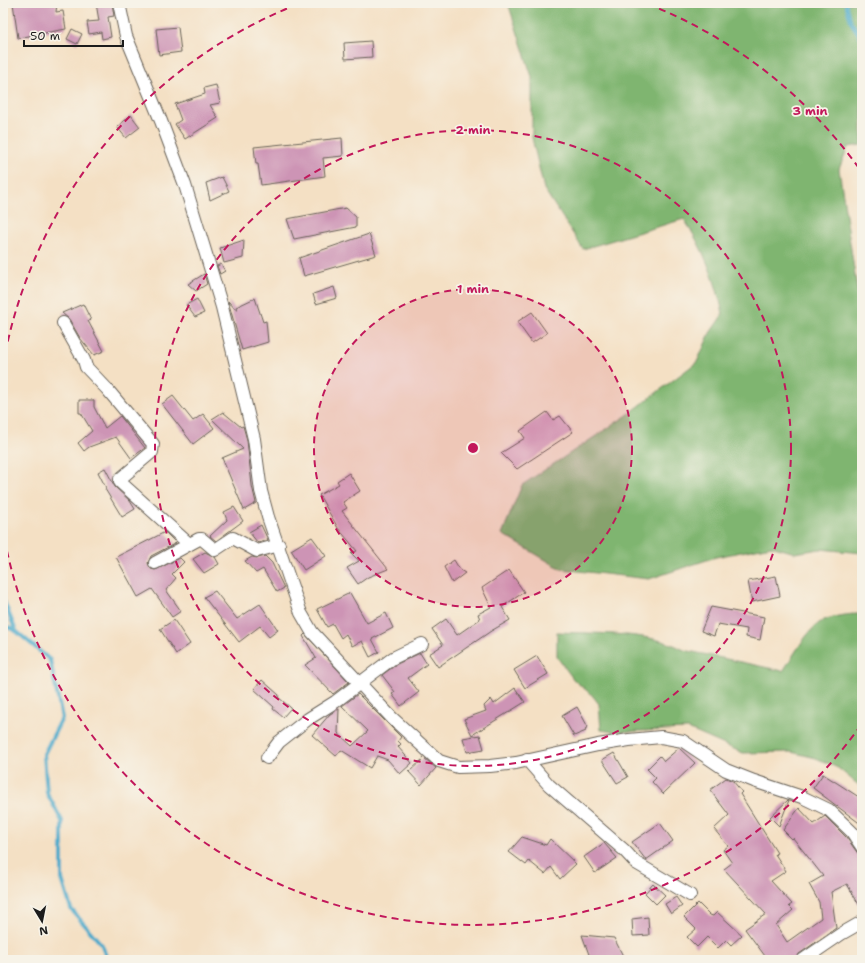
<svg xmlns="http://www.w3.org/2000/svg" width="865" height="963" viewBox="0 0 865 963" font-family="'Shantell Sans',sans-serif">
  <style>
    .forest { fill: #7fb570; stroke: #4e6846 }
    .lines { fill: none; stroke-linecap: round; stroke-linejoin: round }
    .stream { stroke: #4caacb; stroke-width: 4 }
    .building { fill: #cd94b5 }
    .minor-casing { stroke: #686157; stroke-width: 14 }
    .minor { stroke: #fff; stroke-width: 12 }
    .ring { fill: none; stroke: #c2185b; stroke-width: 2; stroke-dasharray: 7 5 }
    .centre { fill: #c2185b; stroke: #f7f3e8; stroke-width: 2 }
    .ring-label { font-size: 12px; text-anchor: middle; font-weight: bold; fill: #c2185b; stroke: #f7f3e8; stroke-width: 3.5; stroke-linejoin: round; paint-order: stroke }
  </style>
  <rect width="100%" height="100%" fill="#f7f3e8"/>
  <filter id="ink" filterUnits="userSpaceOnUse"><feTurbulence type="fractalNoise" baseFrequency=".025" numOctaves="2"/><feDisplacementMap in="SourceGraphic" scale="8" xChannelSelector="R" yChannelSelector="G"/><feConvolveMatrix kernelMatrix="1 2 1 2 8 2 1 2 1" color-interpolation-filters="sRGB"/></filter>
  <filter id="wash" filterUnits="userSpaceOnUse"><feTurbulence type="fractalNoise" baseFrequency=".012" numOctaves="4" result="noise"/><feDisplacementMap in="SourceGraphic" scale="16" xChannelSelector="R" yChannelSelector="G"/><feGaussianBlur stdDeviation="0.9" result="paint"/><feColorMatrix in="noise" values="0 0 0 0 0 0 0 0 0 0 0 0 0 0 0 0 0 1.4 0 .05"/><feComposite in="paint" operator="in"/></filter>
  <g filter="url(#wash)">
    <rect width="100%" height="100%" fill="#f4e0c4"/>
    <g class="forest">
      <path d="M508 3H862V145L848 147 839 169 862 322V553L820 549 795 553 771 546 716 557 649 579 561 569 502 534 522 485 626 416 697 362 710 333 723 314C716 280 703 248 684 219L583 249 544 189 532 138V77Z"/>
      <path d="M862 613V788L838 768 816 758 791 752 743 753 688 729 614 732 601 730 599 704 592 695 574 680 557 657V632C595 634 652 631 684 650L783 671C794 655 804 635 819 623 830 615 849 615 862 613Z"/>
    </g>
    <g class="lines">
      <g class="stream">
        <path d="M846 3 851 22 862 39"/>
        <path d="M3 599 16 631"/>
        <path d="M3 625 16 631 50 660 62 718 44 754 47 793 62 821V879L71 909 102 945 107 960"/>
      </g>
    </g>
    <g id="blocks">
      <g class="building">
        <path d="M13 3H57L56 12 63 11 66 29 18 38Z"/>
        <path d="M96 3H112L114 16 108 17 111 37 102 39 101 32 89 34 87 22 99 21Z"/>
        <path d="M178 27 181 52 159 55 156 29Z"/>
        <path d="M72 29 82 34 77 44 67 39Z"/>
        <path d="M371 41 372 57 345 59 344 43Z"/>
        <path d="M216 85 220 103 210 105 218 118 185 139 175 124 181 120 175 104 205 94 204 88Z"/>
        <path d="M131 115 140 127 126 138 117 127Z"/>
        <path d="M342 138 343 156 323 158 325 176 261 185 258 164H256L254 147Z"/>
        <path d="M222 177 229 191 210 200 206 183Z"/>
        <path d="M346 208 356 217V227L294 239 287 219Z"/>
        <path d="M369 234 376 255 304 276 299 258Z"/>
        <path d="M244 240 243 258 224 263 220 248Z"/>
        <path d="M221 264 225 271 220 274 217 266Z"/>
        <path d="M204 274 207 284 196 291 188 284Z"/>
        <path d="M334 287 337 298 316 304 313 294Z"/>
        <path d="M255 298 263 322 266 321 268 342 242 350 228 301 237 311 236 307Z"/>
        <path d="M197 299 204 313 195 317 186 305Z"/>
        <path d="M83 304 91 320 88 321 104 351 94 355 80 338 69 319 62 313Z"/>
        <path d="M532 312 547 333 532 343 517 322Z"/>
        <path d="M173 396 193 421 203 414 214 428 193 444 162 404Z"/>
        <path d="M79 400H94V407L105 428 120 416 145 448 131 458 116 437 89 447 84 451 78 443 92 431 81 413H79Z"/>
        <path d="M223 412 241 427 243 426 247 440 252 486 256 503 244 510 222 458 243 449 212 419Z"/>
        <path d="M547 412 553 420 560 416 573 432 517 469 501 453 525 438 520 431Z"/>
        <path d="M105 468 115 487 130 501 135 509 122 517 105 489 106 488 98 472Z"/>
        <path d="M349 473 360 491 343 502 347 508 342 511 388 569 368 577 358 584 347 568 359 561 351 553 357 551 338 528 319 495 339 484 337 481Z"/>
        <path d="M234 507 243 521 216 541 210 536 227 520 224 512Z"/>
        <path d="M261 525 268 540 258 543 249 532Z"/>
        <path d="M165 532 176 543 151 556 148 563 151 569 155 570 180 558 184 562 172 574 176 578 166 590 181 611 172 617 152 589 138 597 116 557Z"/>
        <path d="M312 537 326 556 304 570 291 550Z"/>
        <path d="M205 552 215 557 219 564 204 573 193 559Z"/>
        <path d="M265 556 272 563 284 588 277 592 263 569 256 573 245 561 252 557 258 558Z"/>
        <path d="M454 560 460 570 465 573 452 583 444 567Z"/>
        <path d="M509 570 524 592 502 607 510 620 491 631 438 667 429 654 443 645 432 629 446 619 457 635 480 619 478 614 491 607 482 588Z"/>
        <path d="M776 576 780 596 752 602 748 581Z"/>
        <path d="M215 591 237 619 260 604 278 630 269 637 260 626 239 642 204 597Z"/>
        <path d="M350 593 367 623 386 613 393 628 372 639 379 652 370 657 362 641 352 646 346 634 341 638 333 624 327 627 317 609Z"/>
        <path d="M711 607 764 617 760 640 746 637 747 629 718 624 714 636 701 631Z"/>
        <path d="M174 620 190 644 176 654 160 629Z"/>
        <path d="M305 634 349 682 333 694 305 665 316 658 303 636Z"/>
        <path d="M420 653 427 664 408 678 419 692 401 706 392 694 395 692 382 675 397 664Z"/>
        <path d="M537 656 548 674 525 688 514 670Z"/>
        <path d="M262 680 279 695 278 697 291 708 283 717 273 709 274 707 254 689Z"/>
        <path d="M515 688 525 702 472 735 464 719 486 711 484 706 491 699 494 704Z"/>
        <path d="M358 694 401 737 398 741 401 744 398 747 412 763 400 774 388 760 377 756 370 768 341 750 336 756 312 735 330 714 339 709 338 733 352 746 368 731 342 706Z"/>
        <path d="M577 707 588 727 585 729 586 731 574 736 562 716Z"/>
        <path d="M480 735 484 749 467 752 463 738Z"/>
        <path d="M679 748 695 763 663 794 652 782 656 778 647 769 660 756 664 761Z"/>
        <path d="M614 753 628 777 617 783 602 760Z"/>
        <path d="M424 758 436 768 421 785 409 772Z"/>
        <path d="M823 774 862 799V825L813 788Z"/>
        <path d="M726 778 733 781 742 792 740 794 777 853 775 854 786 871 771 881 792 904 789 906 793 910 776 925 787 942 821 918 819 902 809 884 823 876 793 838 792 839 783 830 799 808 814 824 825 816 846 837 862 859V910L847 884 831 892 836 928 799 954 796 960H768L745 929 766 914 724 869 732 863 723 850 728 846 714 829 729 815 710 790Z"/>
        <path d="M788 800H789L779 826 770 817Z"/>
        <path d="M660 823 673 841 646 860 632 842Z"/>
        <path d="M522 837 546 845 550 839 576 864 560 879 551 867 545 874 529 861 526 865 509 852Z"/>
        <path d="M604 843 617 858 595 873 584 857Z"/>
        <path d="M653 884 665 895 656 904 645 893Z"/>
        <path d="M676 897 682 906 671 914 665 904Z"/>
        <path d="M698 903 710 915 713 916 717 912 742 935 731 945 726 940 718 948 707 937 697 947 687 937 696 929 684 917Z"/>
        <path d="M648 917 649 935 633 936 632 919Z"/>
        <path d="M582 935 614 938 625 960H591Z"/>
      </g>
    </g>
  </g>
  <g filter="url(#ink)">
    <use href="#blocks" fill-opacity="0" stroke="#686157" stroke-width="1"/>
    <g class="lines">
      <defs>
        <g id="minor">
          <path d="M119 3 126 36 161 121 185 185 222 307 254 439 261 491 268 517 301 613 312 632 392 718 439 761 458 767 490 766 516 763 598 745 629 740 661 737 683 741 726 770 754 781 802 797 829 810 852 832 862 847"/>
          <path d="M63 323 84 360 86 367 107 389 153 444 152 452 120 479V482L188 543"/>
          <path d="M155 563 199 539H202L215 550 233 538 257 551 279 545"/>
          <path d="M267 758 279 742 308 719 335 702 393 658 422 644"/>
          <path d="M527 760 549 785 624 850 636 863 690 895"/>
          <path d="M803 960 841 934 862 922"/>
        </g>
      </defs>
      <use href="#minor" class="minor-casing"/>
      <use href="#minor" class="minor"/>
    </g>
  </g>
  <circle cx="473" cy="448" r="159" fill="#c2185b" fill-opacity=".12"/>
  <g class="ring">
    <circle cx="473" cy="448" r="159"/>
    <circle cx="473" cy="448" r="318"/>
    <path d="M861 725A477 477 0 0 1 3 531M3 365A477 477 0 0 1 298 4M648 4A477 477 0 0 1 861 171"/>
  </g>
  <circle cx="473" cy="448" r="6" class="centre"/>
  <g class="ring-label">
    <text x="810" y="115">3 min</text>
    <text x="473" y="134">2 min</text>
    <text x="473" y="293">1 min</text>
  </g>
  <rect width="865" height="963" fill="none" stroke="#f7f3e8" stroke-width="16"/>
  <g transform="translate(42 921) rotate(170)" stroke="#f7f3e8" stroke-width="3" paint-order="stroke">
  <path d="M0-3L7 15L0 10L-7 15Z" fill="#1c1c1c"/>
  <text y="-6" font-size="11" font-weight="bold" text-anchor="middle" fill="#1c1c1c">N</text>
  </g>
  <path d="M24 40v6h99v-6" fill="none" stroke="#1c1c1c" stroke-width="2"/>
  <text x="30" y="40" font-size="12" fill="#1c1c1c" stroke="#f7f3e8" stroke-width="3" paint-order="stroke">50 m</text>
</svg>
